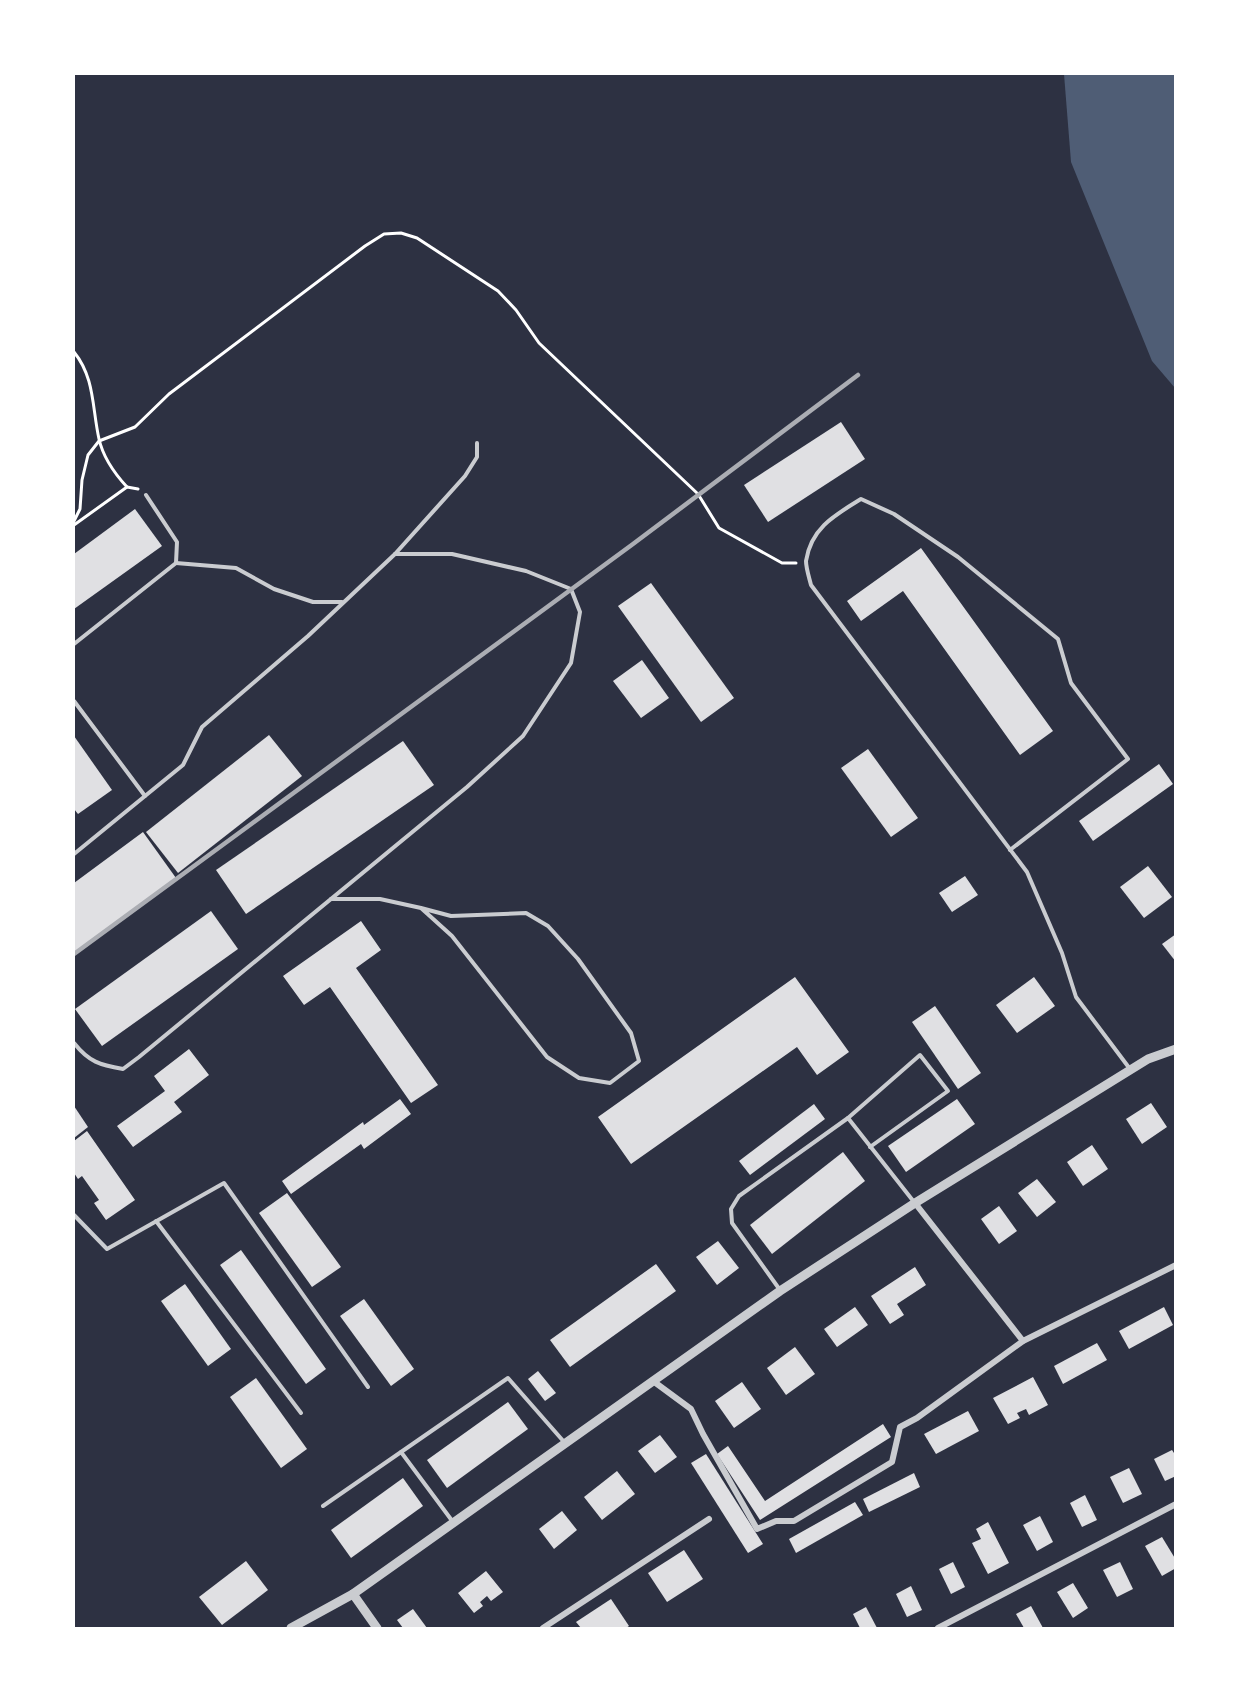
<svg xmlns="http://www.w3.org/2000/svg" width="1249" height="1702" viewBox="0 0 1249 1702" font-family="'Work Sans',sans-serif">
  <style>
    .water { fill: #4f5d75 }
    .building { fill: #e0e0e3 }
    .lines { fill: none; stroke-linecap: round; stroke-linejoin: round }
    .path { stroke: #fff; stroke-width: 3 }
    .service { stroke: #caccd0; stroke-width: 4 }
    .minor { stroke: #caccd0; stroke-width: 6 }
    .tertiary { stroke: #caccd0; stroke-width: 9 }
    .rail { stroke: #abadb3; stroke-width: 4.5 }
  </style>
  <rect width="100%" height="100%" fill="#2d3142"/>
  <path class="water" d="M1064 74H1175V388L1152 361 1071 162Z"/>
  <g class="building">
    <path d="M841 422 865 459 768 522 744 485Z"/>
    <path d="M135 509 162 546 74 609V554Z"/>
    <path d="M921 548 1053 731 1020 755 903 591 861 621 847 601Z"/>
    <path d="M651 583 734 698 701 722 618 606Z"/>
    <path d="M642 660 669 698 641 718 613 681Z"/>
    <path d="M269 735 302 776 178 873 146 832Z"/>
    <path d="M74 736 112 790 78 814 74 809Z"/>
    <path d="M403 741 434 785 246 914 216 870Z"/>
    <path d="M868 749 918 818 891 837 841 768Z"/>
    <path d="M1159 764 1173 784 1093 841 1079 821Z"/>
    <path d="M143 832 176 878 74 953V883Z"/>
    <path d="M1148 866 1172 897 1144 918 1120 887Z"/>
    <path d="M965 876 978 895 952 912 939 893Z"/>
    <path d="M211 911 238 949 102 1046 75 1009Z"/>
    <path d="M361 921 381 950 356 968 438 1085 411 1103 330 987 304 1005 283 976Z"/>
    <path d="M1176 934V962L1162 944Z"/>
    <path d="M795 977 849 1052 817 1075 797 1047 631 1164 598 1117Z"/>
    <path d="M1034 977 1055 1006 1017 1033 996 1005Z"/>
    <path d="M935 1006 981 1073 958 1089 912 1022Z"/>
    <path d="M189 1049 209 1075 174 1102 182 1112 133 1147 117 1126 165 1091 154 1076Z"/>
    <path d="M400 1099 411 1114 364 1149 361 1144 291 1194 282 1181 363 1122 364 1125Z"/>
    <path d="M957 1099 975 1124 906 1172 888 1146Z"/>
    <path d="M1151 1103 1167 1127 1142 1144 1126 1119Z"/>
    <path d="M814 1104 825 1119 750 1175 739 1161Z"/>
    <path d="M74 1106 88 1127 74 1138Z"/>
    <path d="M87 1131 135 1200 106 1220 94 1203 99 1200 82 1176 78 1179 74 1173V1141Z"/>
    <path d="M1092 1145 1108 1169 1083 1186 1067 1162Z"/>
    <path d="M843 1152 865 1181 772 1254 750 1225Z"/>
    <path d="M1037 1179 1056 1202 1037 1217 1018 1193Z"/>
    <path d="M287 1193 341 1267 312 1287 259 1213Z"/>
    <path d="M999 1206 1017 1231 999 1244 981 1219Z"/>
    <path d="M718 1241 739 1268 717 1285 696 1257Z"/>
    <path d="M241 1250 326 1369 306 1384 220 1265Z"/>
    <path d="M656 1264 676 1291 570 1367 550 1340Z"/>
    <path d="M915 1267 926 1285 897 1304 904 1315 890 1324 871 1296Z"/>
    <path d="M185 1284 231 1349 208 1366 161 1301Z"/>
    <path d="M364 1299 414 1369 391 1386 340 1316Z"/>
    <path d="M855 1307 868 1325 837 1347 824 1329Z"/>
    <path d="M1164 1307 1173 1325 1129 1349 1119 1331Z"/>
    <path d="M1097 1343 1107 1360 1063 1384 1054 1366Z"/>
    <path d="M795 1347 815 1374 786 1395 767 1368Z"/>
    <path d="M538 1371 556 1393 545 1401 528 1379Z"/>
    <path d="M1033 1377 1048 1405 1029 1415 1026 1409 1017 1413 1020 1418 1008 1424 993 1398Z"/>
    <path d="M256 1378 307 1449 281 1468 230 1397Z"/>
    <path d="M742 1382 761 1409 734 1428 715 1401Z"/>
    <path d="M508 1402 528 1429 447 1488 427 1460Z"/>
    <path d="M968 1411 979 1431 936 1454 924 1434Z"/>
    <path d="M883 1424 891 1437 760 1520 717 1454 728 1446 765 1501Z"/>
    <path d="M660 1435 677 1457 655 1473 638 1451Z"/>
    <path d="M1172 1450 1176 1456V1476L1165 1481 1154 1459Z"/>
    <path d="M706 1454 763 1544 748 1553 691 1463Z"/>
    <path d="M1129 1468 1142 1494 1123 1503 1110 1477Z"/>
    <path d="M617 1471 635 1494 602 1520 584 1497Z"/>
    <path d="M914 1473 920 1487 869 1512 863 1499Z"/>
    <path d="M403 1478 423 1506 351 1558 331 1530Z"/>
    <path d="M1085 1495 1097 1520 1082 1527 1070 1503Z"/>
    <path d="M855 1502 863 1515 796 1553 789 1539Z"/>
    <path d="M562 1511 577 1530 554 1549 539 1529Z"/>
    <path d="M1040 1516 1053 1542 1037 1551 1023 1525Z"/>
    <path d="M988 1522 1009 1563 988 1574 972 1543 981 1539 976 1529Z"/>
    <path d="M1162 1537 1176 1560V1568L1162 1576 1145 1546Z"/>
    <path d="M684 1550 703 1579 667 1602 648 1573Z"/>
    <path d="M246 1561 268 1590 222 1625 199 1597Z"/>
    <path d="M953 1562 965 1587 951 1594 939 1569Z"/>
    <path d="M1120 1562 1133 1589 1117 1597 1103 1570Z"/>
    <path d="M486 1571 503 1592 491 1601 487 1596 480 1602 483 1606 474 1613 458 1593Z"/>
    <path d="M1073 1583 1088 1608 1073 1618 1057 1592Z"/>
    <path d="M911 1586 922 1610 907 1617 896 1594Z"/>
    <path d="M611 1599 629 1626 626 1628H581L576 1622Z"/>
    <path d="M1031 1606 1043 1628H1024L1016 1614Z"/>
    <path d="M866 1607 877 1628H860L853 1614Z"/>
    <path d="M413 1609 427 1628H403L397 1620Z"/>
  </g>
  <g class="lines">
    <g class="path">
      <path d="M74 352C95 378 92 408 99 439 103 457 115 474 127 487"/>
      <path d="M74 521 80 509 82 480 88 455 99 441 135 427 169 394 365 246 384 234 401 233 417 238 498 291 516 310 539 343 698 494 719 528 782 563H796"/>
      <path d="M74 525 127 487 138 489"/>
    </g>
    <g class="service">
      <path d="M176 563 236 568 274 589 313 602H342"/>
      <path d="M74 644 176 563 177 542 146 495"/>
      <path d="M74 701 145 796"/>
      <path d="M1010 850 1128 759 1071 683 1058 639 958 557 894 514 861 499C835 515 811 528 806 561 806 568 809 577 811 585L1027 872 1062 953 1076 997 1130 1069"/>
      <path d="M74 854 183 765 202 727 308 636 395 554 465 476 477 457V443"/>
      <path d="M331 899H380L421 908 452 936 547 1057 579 1078 610 1083 639 1061 631 1033 578 959 548 926 526 913 451 916 421 908"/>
      <path d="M74 1043C89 1062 100 1065 123 1069L139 1057 467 787 523 736 571 663 580 612 571 589 526 571 452 554H395"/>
      <path d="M848 1118 920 1055 948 1091 870 1147"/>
      <path d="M74 1215 107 1249 224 1183 368 1387"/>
      <path d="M156 1221 301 1413"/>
      <path d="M780 1290 732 1223 731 1209 739 1196 848 1118 914 1202"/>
      <path d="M401 1452 453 1522"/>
      <path d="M323 1506 508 1378 565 1443"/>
    </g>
    <g class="minor">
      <path d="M915 1203 1023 1341"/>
      <path d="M653 1381 691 1409 703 1434 757 1529 776 1521H794L892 1462 900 1427 917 1418 1023 1341 1176 1265"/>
      <path d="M543 1628 709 1519"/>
      <path d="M938 1628 1176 1504"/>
    </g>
    <g class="tertiary">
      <path d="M353 1594 377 1628"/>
      <path d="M291 1628 353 1594 780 1291 915 1203 1148 1059 1176 1049"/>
    </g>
    <path class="rail" d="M74 954 633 544 858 375"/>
  </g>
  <rect width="1249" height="1702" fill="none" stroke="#ffffff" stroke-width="150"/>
</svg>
